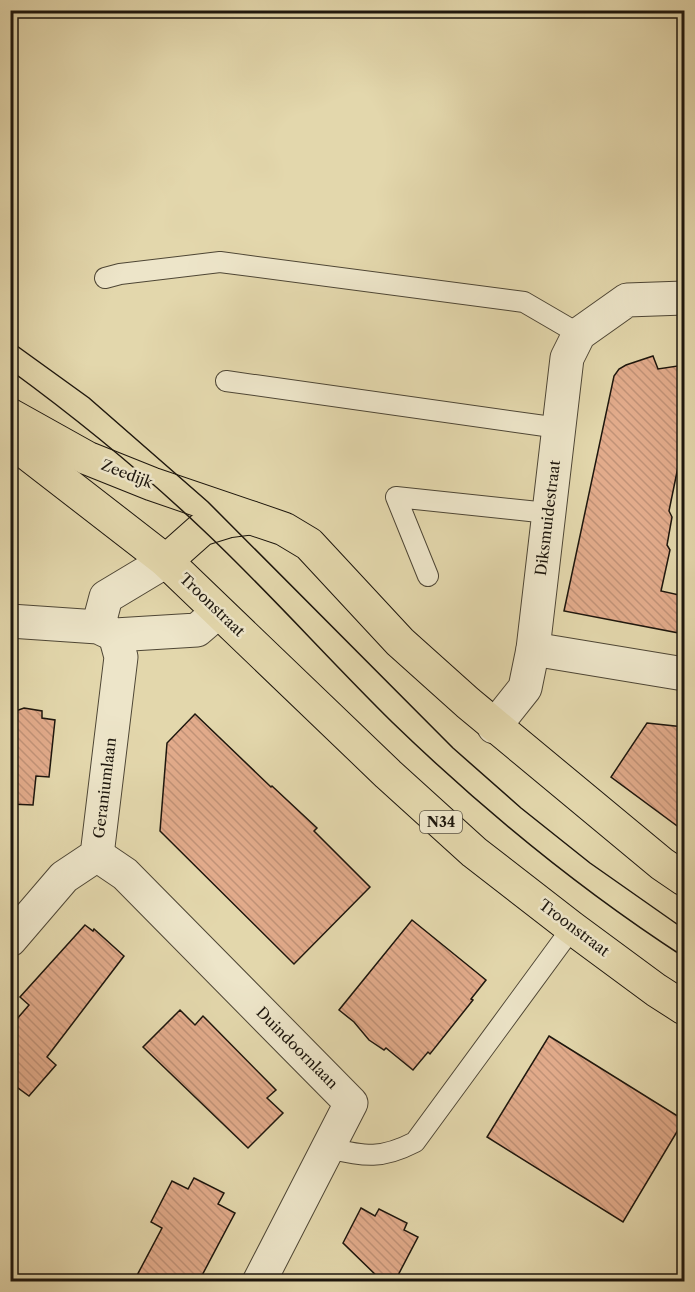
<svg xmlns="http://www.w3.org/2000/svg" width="695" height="1292" viewBox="0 0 695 1292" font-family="'Libre Caslon Text',serif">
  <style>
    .building { fill: url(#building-back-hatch); stroke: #1d160d; stroke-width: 1.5 }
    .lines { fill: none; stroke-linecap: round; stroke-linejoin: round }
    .lane-casing { stroke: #4e4635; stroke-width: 22 }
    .street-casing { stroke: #4e4635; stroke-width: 35 }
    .primary-casing { stroke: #1d160d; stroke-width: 35 }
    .lane { stroke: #ede5c9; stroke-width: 20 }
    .street { stroke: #ede5c9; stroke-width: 33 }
    .primary { stroke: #e3d7ac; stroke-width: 33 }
    .tram { stroke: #1d160d; stroke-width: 1.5 }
    .labels { text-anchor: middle; stroke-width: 5; stroke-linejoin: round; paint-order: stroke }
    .shield { fill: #ede5c9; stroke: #5b5445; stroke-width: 1.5 }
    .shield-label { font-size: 14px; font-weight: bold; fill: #1d160d }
    .street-label { font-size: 15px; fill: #1d160d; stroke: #ede5c9 }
  </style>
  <defs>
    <pattern id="building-back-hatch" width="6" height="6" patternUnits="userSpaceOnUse" patternTransform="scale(1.5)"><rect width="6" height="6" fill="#e2ab8b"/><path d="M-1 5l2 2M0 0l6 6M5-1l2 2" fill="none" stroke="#c19277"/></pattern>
  </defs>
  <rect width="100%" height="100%" fill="#e3d7ac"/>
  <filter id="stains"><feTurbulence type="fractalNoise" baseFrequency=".00333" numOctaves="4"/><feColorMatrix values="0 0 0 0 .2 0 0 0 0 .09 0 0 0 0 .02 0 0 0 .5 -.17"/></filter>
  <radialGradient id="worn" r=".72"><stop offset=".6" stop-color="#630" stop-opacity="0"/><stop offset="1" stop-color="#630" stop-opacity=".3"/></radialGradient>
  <g class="building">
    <path d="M653 356 658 369 684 365V458L679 462 669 511 672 517 667 545 670 550 661 591 684 596V634L564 611 614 376 619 369 626 365Z"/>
    <path d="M24 708 42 711V718L55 720 49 777 36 776 33 805 10 804V713Z"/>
    <path d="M195 714 271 787 272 786 317 828 314 831 370 887 294 964 160 831 167 743Z"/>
    <path d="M647 723 684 727V831L611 777Z"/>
    <path d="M412 920 486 980 471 999 473 1000 430 1054 428 1052 413 1070 386 1048 384 1050 369 1040 354 1022 339 1010Z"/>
    <path d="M85 925 93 931 94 929 124 956 47 1057 56 1065 29 1096 10 1082V1027L29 1005 20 997Z"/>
    <path d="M180 1010 195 1025 203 1016 276 1090 267 1098 283 1113 248 1148 143 1047Z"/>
    <path d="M549 1036 684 1120 623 1222 487 1137Z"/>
    <path d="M194 1178 224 1193 218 1204 235 1213 199 1281H134L162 1228 151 1222 172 1181 188 1189Z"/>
    <path d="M361 1208 375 1216 379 1209 407 1223 404 1230 418 1237 395 1281H382L343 1243Z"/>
  </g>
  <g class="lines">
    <defs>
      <g id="lane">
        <path d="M105 278 120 274 220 262 524 302 579 334"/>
        <path d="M226 381 559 428"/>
        <path d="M428 576 396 497 548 513"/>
        <path d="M328 1148C365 1156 380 1160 415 1142L572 928"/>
      </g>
      <g id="street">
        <path d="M10 621 98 627 115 635 197 630 218 612"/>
        <path d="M98 627 106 597 166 561"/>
        <path d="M533 649 684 674"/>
        <path d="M494 727 525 688 533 649 567 358 579 334 627 300 684 298"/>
        <path d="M97 855 125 874 351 1103 259 1282"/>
        <path d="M10 940 64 877 97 855 121 657 115 635"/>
      </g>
      <g id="primary">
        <path d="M10 415 87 458 152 484 284 529 309 544 400 642 468 703 662 864 684 879"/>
        <path d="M10 440 166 561 388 774 474 852 572 928 656 990 684 1008"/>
        <path d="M166 561 202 529 228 521 251 518"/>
      </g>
    </defs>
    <use href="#lane" class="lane-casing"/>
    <use href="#street" class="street-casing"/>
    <use href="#primary" class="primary-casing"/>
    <use href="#lane" class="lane"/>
    <use href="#street" class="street"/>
    <use href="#primary" class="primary"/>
    <g class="tram">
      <path d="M10 341 89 398 208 502 453 748 521 808 590 863 684 929"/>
      <path d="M10 370C77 419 142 472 202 529 268 591 328 659 392 722 482 809 579 889 684 957"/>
    </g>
  </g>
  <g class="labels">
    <rect class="shield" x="420" y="811" width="42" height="22" rx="4.5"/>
    <g class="shield-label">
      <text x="441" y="827">N34</text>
    </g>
    <g class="street-label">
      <text transform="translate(127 474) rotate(21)" y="5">Zeedijk</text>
      <text transform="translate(548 518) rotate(-83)" y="5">Diksmuidestraat</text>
      <text transform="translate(212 605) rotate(44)" y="5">Troonstraat</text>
      <text transform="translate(105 788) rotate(-83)" y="5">Geraniumlaan</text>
      <text transform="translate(574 928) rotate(37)" y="5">Troonstraat</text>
      <text transform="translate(297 1048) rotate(45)" y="5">Duindoornlaan</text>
    </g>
  </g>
  <rect width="695" height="1292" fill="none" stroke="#e3d7ac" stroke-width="36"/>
  <rect x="12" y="12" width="671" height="1268" fill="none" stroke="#1d160d" stroke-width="3"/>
  <rect x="18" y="18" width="659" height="1256" fill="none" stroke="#1d160d" stroke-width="1.5"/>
  <rect width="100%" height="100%" filter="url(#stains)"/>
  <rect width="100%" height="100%" fill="url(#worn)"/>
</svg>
